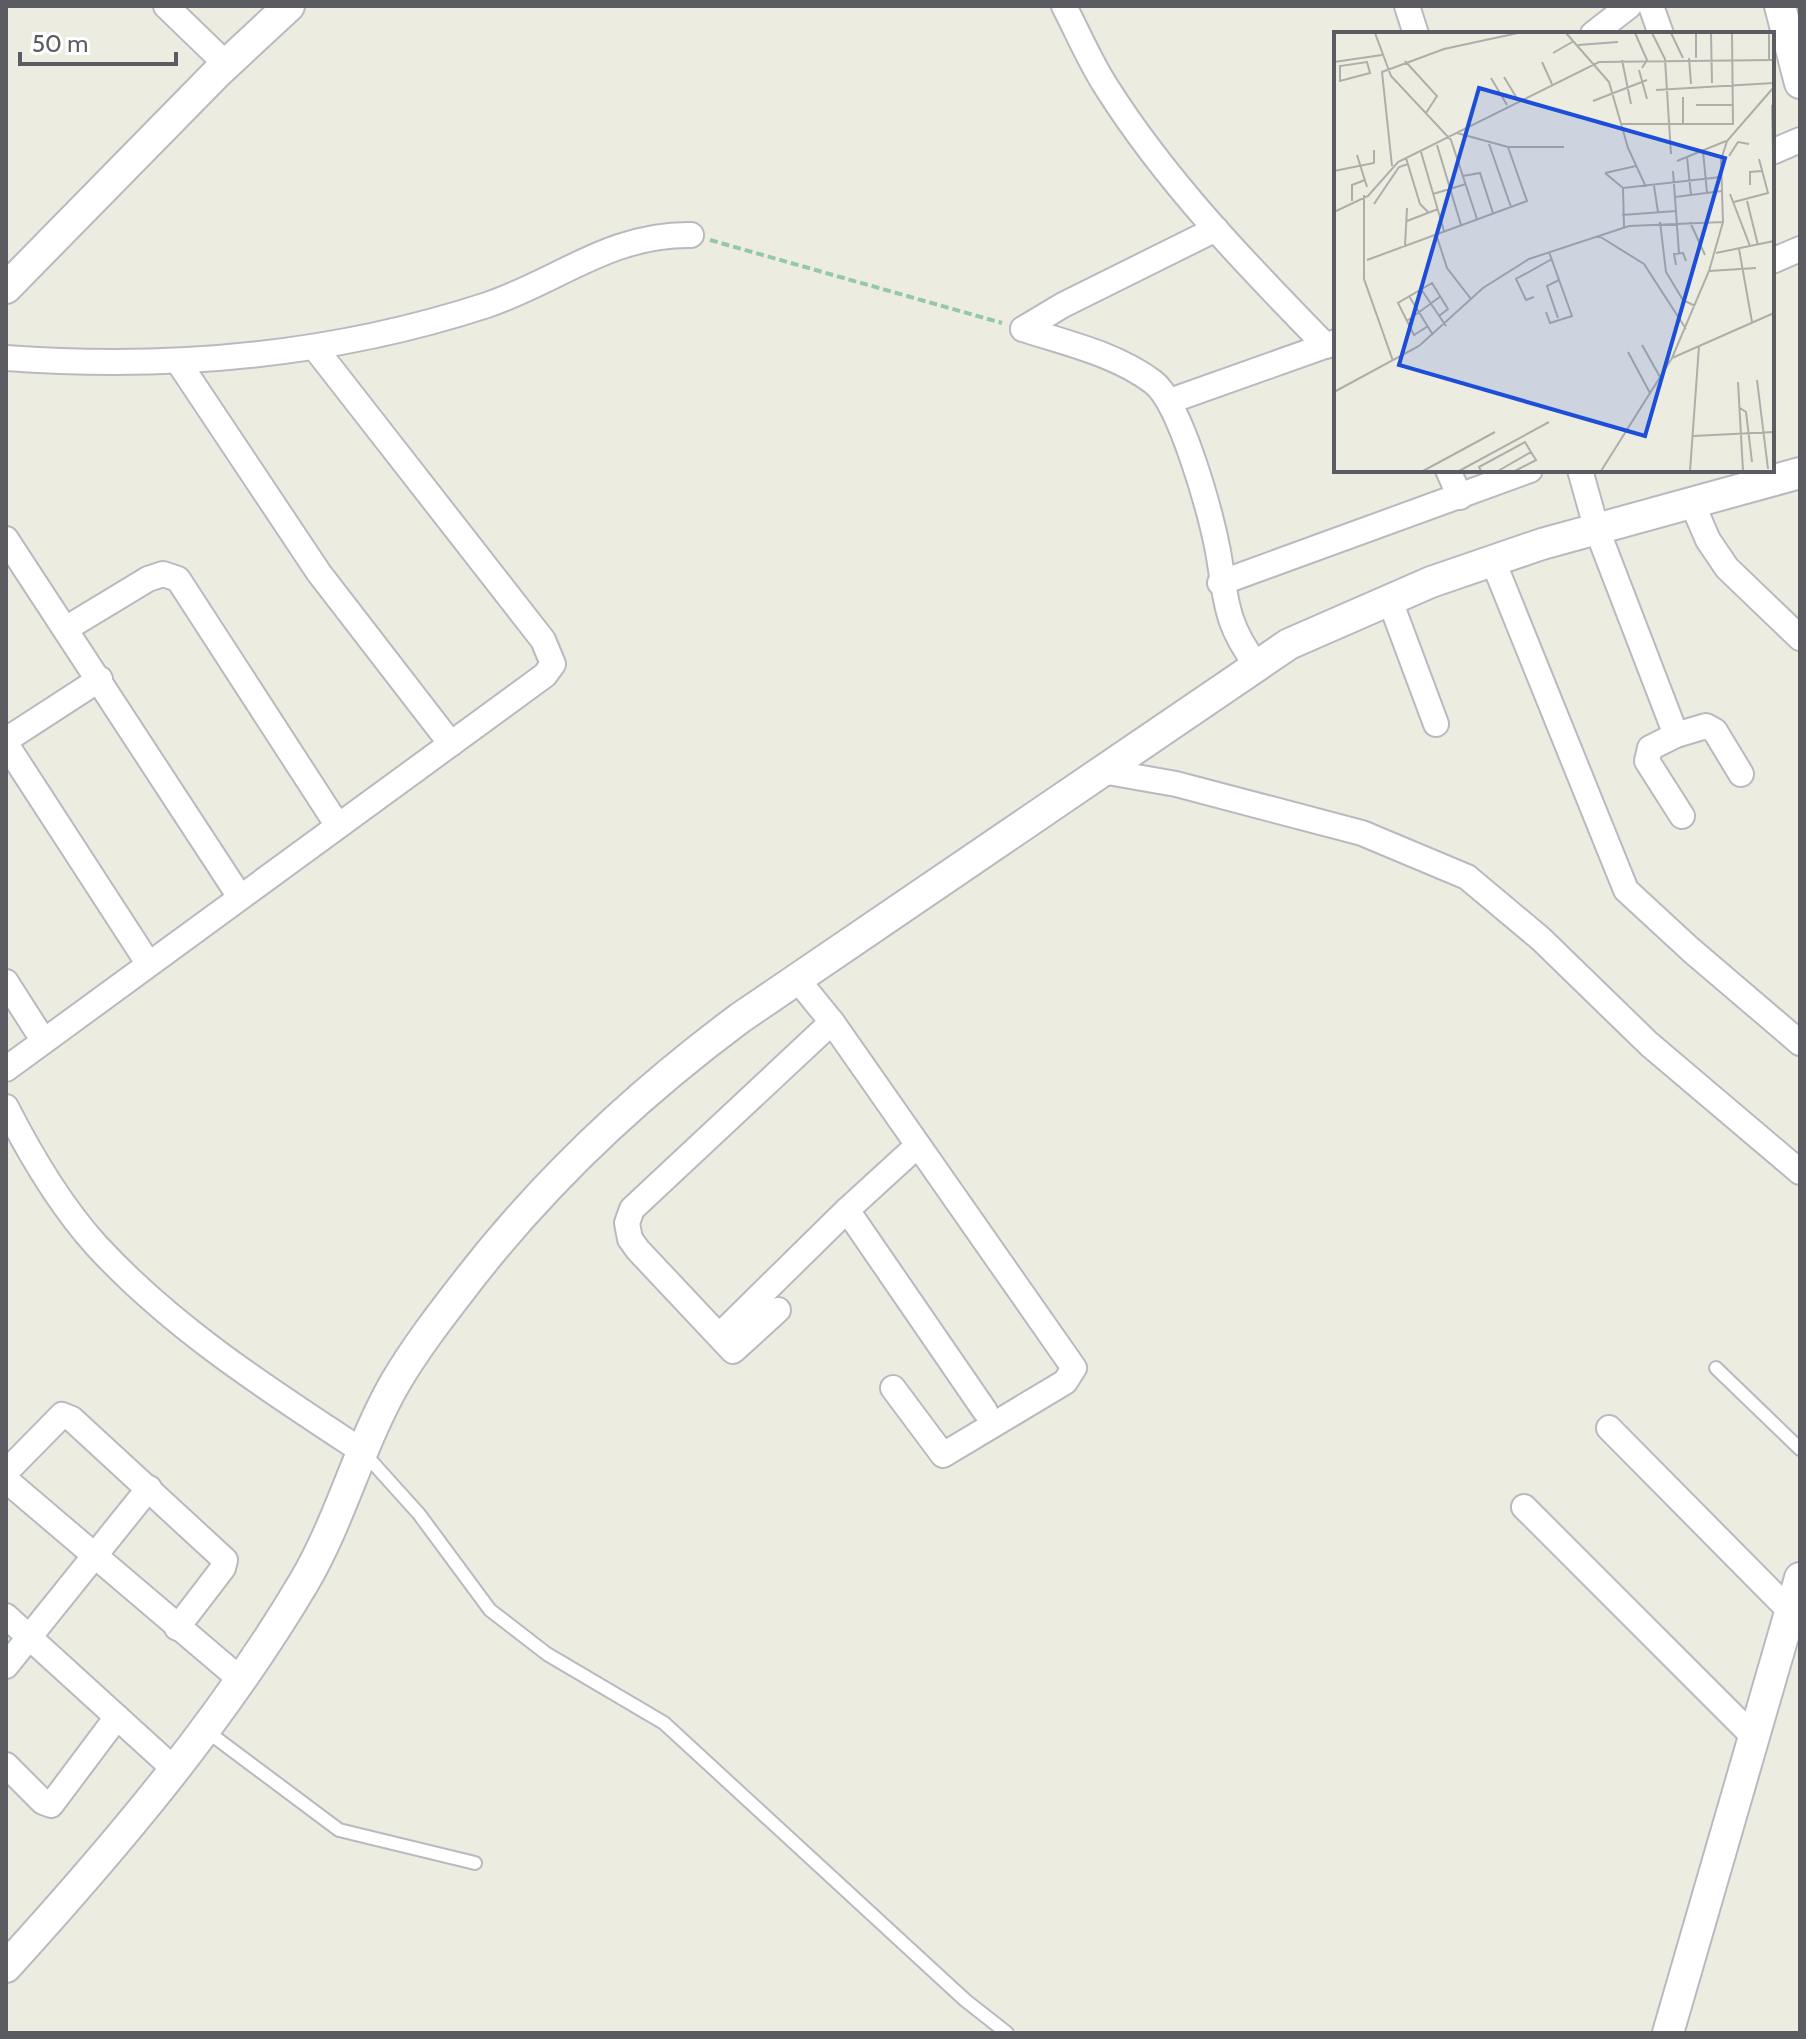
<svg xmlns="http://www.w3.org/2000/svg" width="1806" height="2039" viewBox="0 0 1806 2039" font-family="Cabin,sans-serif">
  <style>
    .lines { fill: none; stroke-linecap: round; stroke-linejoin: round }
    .service-casing { stroke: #b9bac0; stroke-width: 16 }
    .minor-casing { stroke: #b9bac0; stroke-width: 28 }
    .tertiary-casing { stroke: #b9bac0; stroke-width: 34 }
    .path { stroke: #95c7a9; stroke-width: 4; stroke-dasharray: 8 4; stroke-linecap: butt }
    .service { stroke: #fff; stroke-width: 12 }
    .minor { stroke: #fff; stroke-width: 24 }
    .tertiary { stroke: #fff; stroke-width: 30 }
    .inset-road { fill: none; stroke: #aeaeaa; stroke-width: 2 }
    .view { fill: #1d4ed8; fill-opacity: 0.15; stroke: #1d4ed8; stroke-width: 4 }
    .inset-edge { fill: none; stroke: #5a5c62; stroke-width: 4 }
  </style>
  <rect width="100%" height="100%" fill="#edece1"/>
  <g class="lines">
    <defs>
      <g id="service">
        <path d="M1716 1368 1800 1449"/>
        <path d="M364 1453 419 1514 490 1610 547 1654 664 1723 965 2000 1007 2033"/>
        <path d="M204 1729 339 1830 475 1863"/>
      </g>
      <g id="minor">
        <path d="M166 6 226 64"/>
        <path d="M1064 6C1078 33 1090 62 1107 88 1167 183 1248 266 1326 346"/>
        <path d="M1407 6 1416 34"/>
        <path d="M1651 6 1661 34"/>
        <path d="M1593 34 1629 6"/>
        <path d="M1772 152 1800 140"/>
        <path d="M1772 261 1800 249"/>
        <path d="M1023 329C1066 343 1116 354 1153 382 1181 403 1211 515 1218 551 1226 598 1225 624 1256 664"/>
        <path d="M1023 329 1063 305 1216 229"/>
        <path d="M6 358C168 370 331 356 487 305 560 280 610 234 691 235"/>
        <path d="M179 363 319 573 451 744"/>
        <path d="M1170 401 1336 342"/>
        <path d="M1448 470 1460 497"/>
        <path d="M1580 470 1596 527 1676 735"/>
        <path d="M1692 503 1708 540 1727 568 1800 638"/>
        <path d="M6 539 240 897"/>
        <path d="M1493 561 1626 890 1691 950 1800 1043"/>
        <path d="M1220 583 1530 470"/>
        <path d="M1389 598 1436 724"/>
        <path d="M67 628 148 579 163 574 178 579 338 826"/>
        <path d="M6 740 100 679"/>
        <path d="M6 744 148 963"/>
        <path d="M1102 771 1176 784 1362 833 1467 877 1541 939 1649 1044 1800 1172"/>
        <path d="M1682 816 1647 761 1650 748 1676 735 1706 726 1715 731 1741 774"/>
        <path d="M797 979 832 1022 1074 1368 1065 1382 943 1455 893 1388"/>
        <path d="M6 982 43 1040"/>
        <path d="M6 1069 545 675 553 664 543 640 315 348"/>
        <path d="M6 1107C31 1156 59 1204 96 1245 172 1328 269 1390 362 1451"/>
        <path d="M917 1146 847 1210 985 1411"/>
        <path d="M778 1310 733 1351 638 1250 630 1239 627 1223 632 1209 832 1022"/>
        <path d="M720 1335 847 1210"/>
        <path d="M1609 1428 1790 1611"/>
        <path d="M6 1472 62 1415 72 1419 225 1560 223 1568 177 1628"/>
        <path d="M6 1480 240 1679"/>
        <path d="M1524 1507 1754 1737"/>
        <path d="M6 1616 174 1769"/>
        <path d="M6 1666 149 1488"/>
        <path d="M6 1765 43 1802 51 1805 117 1717"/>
      </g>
      <g id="tertiary">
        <path d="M1780 6 1800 83"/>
        <path d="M6 288 217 73 289 6"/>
        <path d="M6 1967C115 1847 221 1722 304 1582 341 1519 359 1446 395 1383 415 1349 438 1319 462 1288 542 1183 635 1096 740 1018L1289 644 1431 582 1542 544 1800 473"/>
        <path d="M1668 2033 1800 1578"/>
      </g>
    </defs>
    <use href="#service" class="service-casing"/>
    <use href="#minor" class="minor-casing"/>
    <use href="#tertiary" class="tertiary-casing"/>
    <path class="path" d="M710 240 1002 323"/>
    <use href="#service" class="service"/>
    <use href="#minor" class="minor"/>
    <use href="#tertiary" class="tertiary"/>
  </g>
  <g transform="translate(1334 32)">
    <rect width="440" height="440" fill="#edece1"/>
    <path class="inset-road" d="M41 1 57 44 117 108 143 187M232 1 275 50 294 116 312 155M301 1 313 28 308 36M318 1 331 27 337 122M337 1 349 26M362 1V26M377 1 378 51M398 1 399 93M244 13 284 10M219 21 240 9M355 26 357 52M435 27V2M288 28 297 72M71 29 103 64 92 81M0 30 48 23M33 30 36 41 6 49V34ZM208 30 218 52M305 38 313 67M170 45 184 68M157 46 173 73M322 58 440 51M349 65V92M259 69 313 48M362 73H398M438 73 439 123M288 92H399M123 101 174 115H230M155 112 177 175M103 113 127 193M369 119 373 161M87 120 110 199M23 123 33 155M395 124 404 110 415 112M353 125 357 163M72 126 86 172 94 180M343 129 392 109M58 134 48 40 110 17 184 1M0 139 40 131V118M339 139 345 221M271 141 289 156 290 195M271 141 302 134M129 144 146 141 159 181M416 153V140L428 139M320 154 324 180M289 156 387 145M99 162 132 152M396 162 416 214M30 163V247L59 329M341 165 388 159M18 169V153L31 148M413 169 424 213M400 170 434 161 425 127M40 172 65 135 74 132M0 180 34 164 64 130 265 30 440 28M288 183 342 179M73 189 104 177M326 190 332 240 349 268 361 274M356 190 371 223M102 202 113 236 137 267M265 204 310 232 352 297M71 214 73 176M405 217 418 290M382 221 440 209M33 228 193 169 174 115M342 233 340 222 349 221 352 229M375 239 422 236M87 257 112 294M75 264 99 303M200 265 192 268 182 247 218 227M212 280 216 291 238 284 215 220M224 286 213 254 225 248M73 289 107 264M94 294 80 303 64 271 98 251 114 277 105 284M308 313 326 345M294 320 316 361M338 326 440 281M423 348 434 437M404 350 409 439M0 360 85 314 149 256 195 227 295 194 389 190M406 376 412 380 418 430M359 404 440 400M89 439 161 400M125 439 215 390M147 439 145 435 191 410 197 420M164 439 197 420 202 428 181 439M267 439 338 326 375 239 389 190 387 128 393 109 440 55M356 439 365 314"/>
    <path class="view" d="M145 56 391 126 311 404 65 333Z"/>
    <rect width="440" height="440" class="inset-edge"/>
  </g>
  <rect width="1806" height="2039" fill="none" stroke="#5a5c62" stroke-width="16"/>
  <path d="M20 52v12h156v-12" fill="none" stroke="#5a5c62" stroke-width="4"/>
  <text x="32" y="52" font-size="24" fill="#5a5c62" stroke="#ffffff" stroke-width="6" paint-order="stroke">50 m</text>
</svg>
